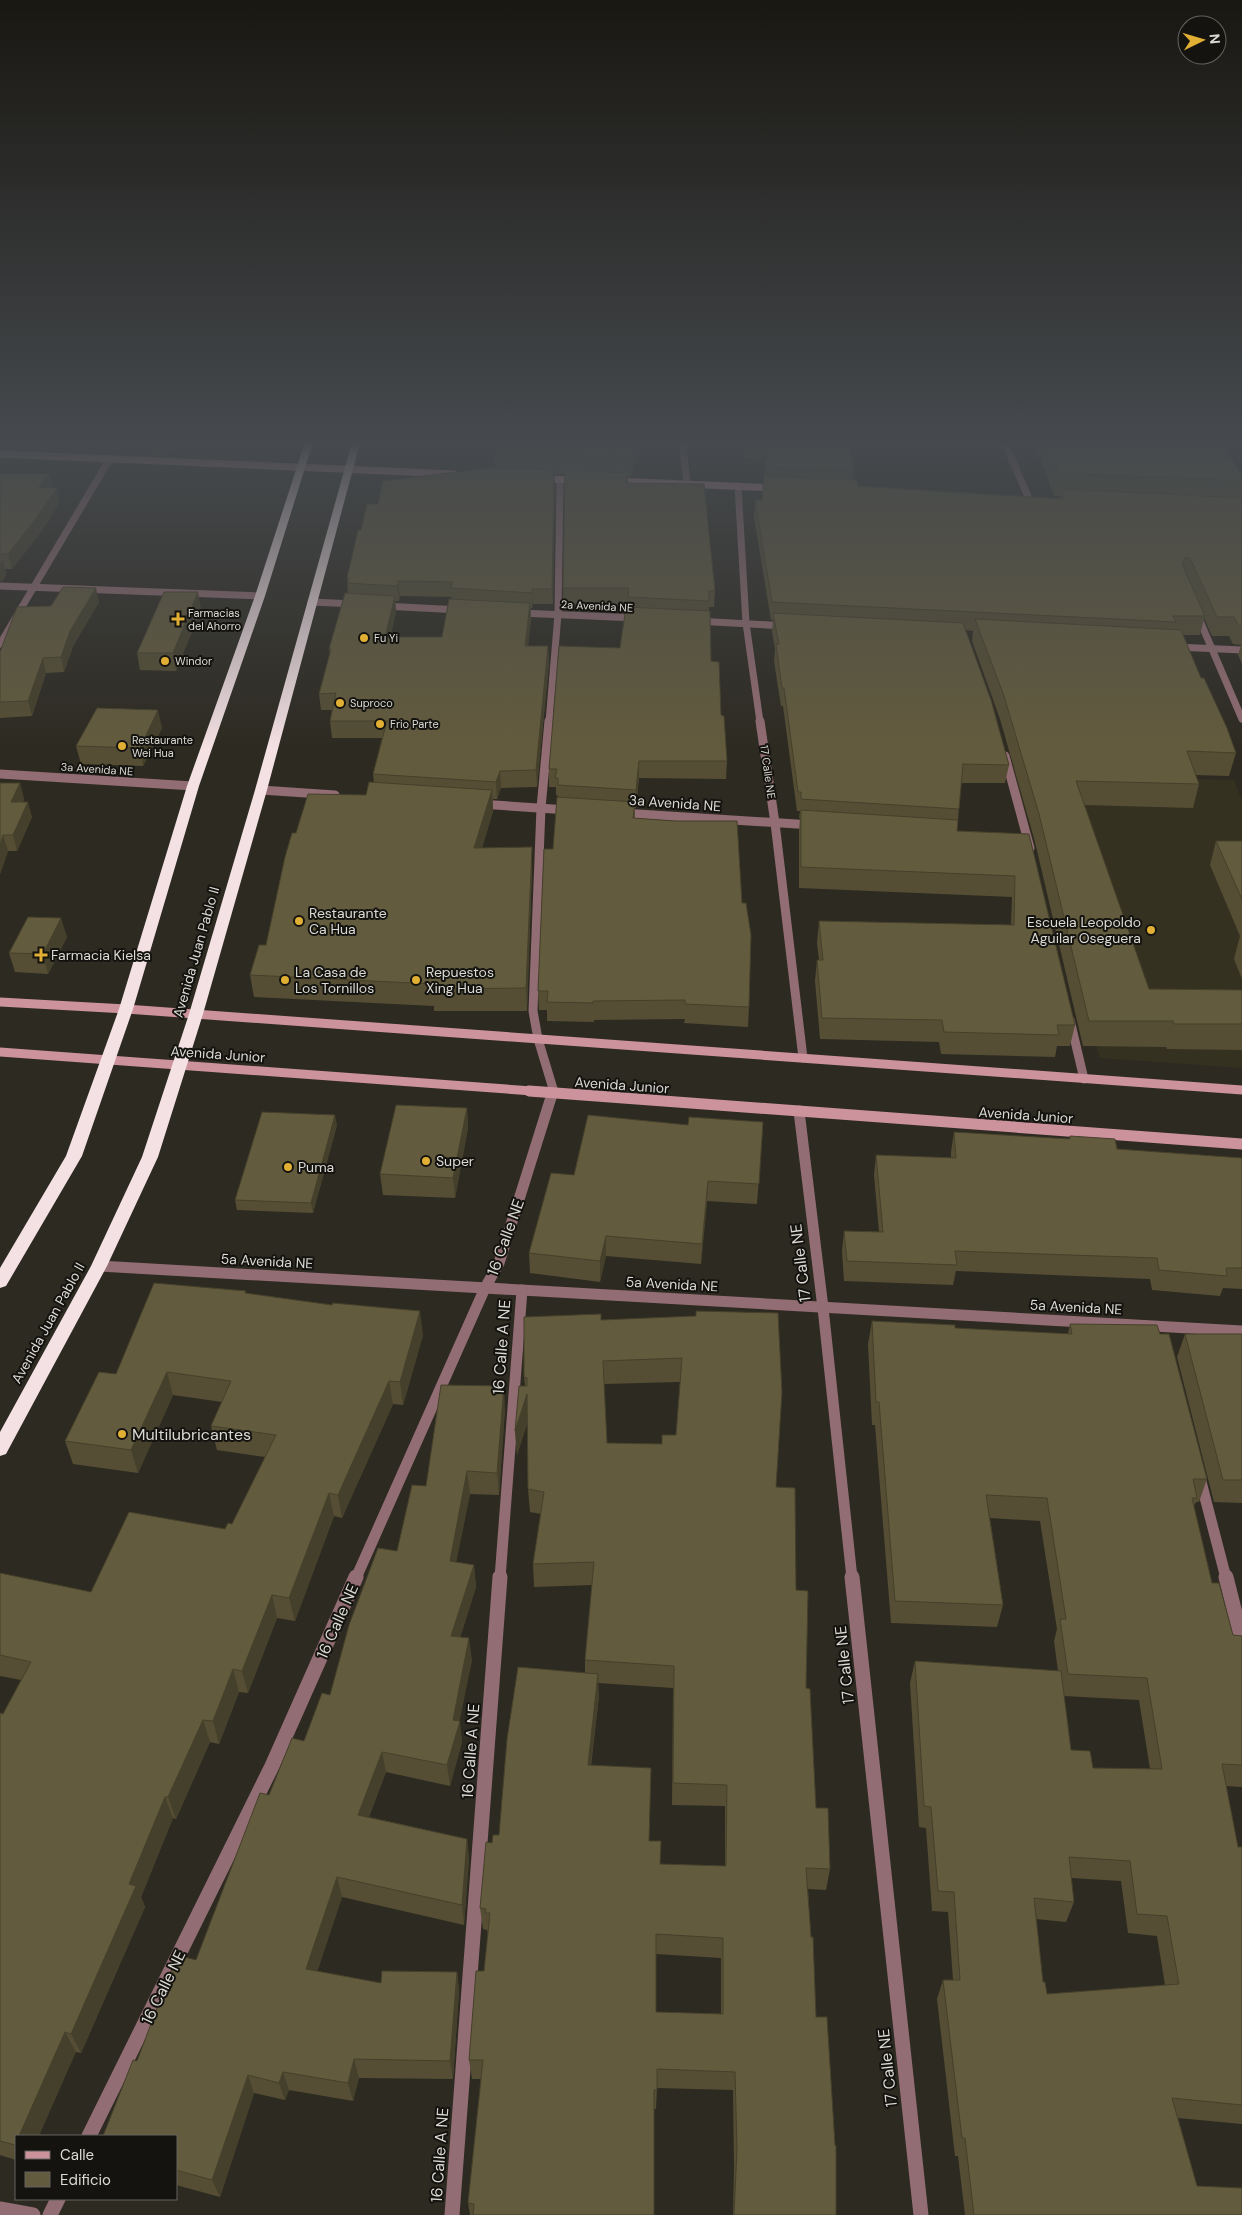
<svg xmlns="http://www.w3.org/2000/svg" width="1242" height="2215" viewBox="0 0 1242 2215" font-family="'DM Sans',sans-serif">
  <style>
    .built { fill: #353121 }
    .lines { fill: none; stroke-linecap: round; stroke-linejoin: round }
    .street-far3 { stroke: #926d73; stroke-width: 7 }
    .street-far2 { stroke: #926d73; stroke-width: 9 }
    .street-far1 { stroke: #926d73; stroke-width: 11 }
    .street { stroke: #926d73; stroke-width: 15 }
    .secondary-far2 { stroke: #cd939d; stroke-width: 7 }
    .secondary-far1 { stroke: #cd939d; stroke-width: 9 }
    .secondary { stroke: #cd939d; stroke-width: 11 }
    .highway { fill: #f4e1e4; fill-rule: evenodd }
    .wall { fill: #554e34; fill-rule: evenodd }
    .shaded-wall { fill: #45402b }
    .building { fill: #635b3d; stroke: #45402b; fill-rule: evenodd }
    .poi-dot { fill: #e1af34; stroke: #14130f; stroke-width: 2 }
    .labels { text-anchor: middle; stroke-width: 4; stroke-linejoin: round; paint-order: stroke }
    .far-street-label { font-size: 11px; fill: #dbdad4; stroke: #14130f }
    .far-poi-label { font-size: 11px; fill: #dbdad4; stroke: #14130f; text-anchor: start }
    .street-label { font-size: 14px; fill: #dbdad4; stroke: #14130f }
    .poi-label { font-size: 14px; fill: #dbdad4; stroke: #14130f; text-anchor: start }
    .near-street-label { font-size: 16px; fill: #dbdad4; stroke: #14130f }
    .near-poi-label { font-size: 16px; fill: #dbdad4; stroke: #14130f; text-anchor: start }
  </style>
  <rect width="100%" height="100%" fill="#2d2a21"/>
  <path class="built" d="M1014 774 1234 780 1242 801V1068L1100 1058Z"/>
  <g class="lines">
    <g class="street-far3">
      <path d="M682 439 687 484"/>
      <path d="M1003 439 1030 501"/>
      <path d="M738 486 746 623 760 722"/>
      <path d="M0 586 260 596"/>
      <path d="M311 602 355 604"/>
      <path d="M384 606 460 610"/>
      <path d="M519 613 637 618"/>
      <path d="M1197 614 1242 719"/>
      <path d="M696 621 787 626"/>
      <path d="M0 644 109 460"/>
      <path d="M1176 647 1242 650"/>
      <path d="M549 722 558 614 560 479"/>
    </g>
    <g class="street-far2">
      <path d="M549 721 541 808 533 1011 538 1039 554 1092"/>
      <path d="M760 721 775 823 803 1058"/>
      <path d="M1005 756 1030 848"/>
      <path d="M0 774 193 786"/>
      <path d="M261 790 335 795"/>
      <path d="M480 804 568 810"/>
      <path d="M622 813 812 825"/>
      <path d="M1070 1020 1084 1079"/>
    </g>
    <g class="street-far1">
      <path d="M799 1111 823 1308 852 1578"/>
      <path d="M99 1266 1242 1331"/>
      <path d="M1200 1478 1226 1578"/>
      <path d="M356 1578 485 1288 499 1263 553 1091"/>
      <path d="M500 1578 522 1290"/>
    </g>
    <g class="street">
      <path d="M852 1577 921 2215"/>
      <path d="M1226 1577 1242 1641"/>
      <path d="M89 2136 272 1766 356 1577"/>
      <path d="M0 2209 33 2215"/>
      <path d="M50 2215 58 2199"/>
      <path d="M452 2215 500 1577"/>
    </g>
    <g class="secondary-far2">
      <path d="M0 454 454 474"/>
      <path d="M543 479 578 480"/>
      <path d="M615 481 776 488"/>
    </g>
    <g class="secondary-far1">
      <path d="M0 1002 126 1009 1242 1090"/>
      <path d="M0 1052 546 1092"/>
    </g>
    <path class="secondary" d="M529 1091 1242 1144"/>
    <g class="highway">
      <path d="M306 439H314L265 596 199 786 133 1009 82 1156 6 1286 0 1288V1268L66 1156 119 1009 187 786 255 596Z"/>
      <path d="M353 439H361L267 790 203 1014 158 1157 107 1266 6 1454 0 1456V1432L91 1266 142 1157 189 1014 255 790Z"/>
    </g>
  </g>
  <g class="wall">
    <path d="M150 439H188L161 456H152L149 440Z"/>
    <path d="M499 439H641L631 477H628V483L715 591 714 607H709L711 661 721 715 727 761 726 779 639 778 636 808H635V818L749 1007 748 1027 684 1023 685 1019 594 1020V1022L547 1021V1010H539L538 991 553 849 558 797V796L556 795V787H549V769L620 648 627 607 628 604H563L565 474H554L553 604H533L532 608H531V619L528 646H548L549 662 537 787 501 788 497 799H493V811L482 848 532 868 527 1011H434V1006L254 997 250 975 266 945 296 833 366 795 374 783 373 774 382 738H332L330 721 332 710H321L319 694 330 654 329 649 348 594 347 578 361 530 378 504 495 468V449ZM400 596 452 597 442 637H390L396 612 395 601H399Z"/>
    <path d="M741 439H846L854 470 853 480 858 486 1059 499 1060 496H1054L1033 439H1242V440L1219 441 1242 475V664L1238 655 1241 645 1233 644 1229 636H1212L1204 618 1200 635H1183L1201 678 1236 753 1229 776 1195 775 1199 784 1193 808 1084 805 1149 989 1242 990V1050L1167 1049 1166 1047 1083 1046 1034 838 1000 719 972 641 973 631 965 630 1009 765 1005 783H961L958 820 957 831 1029 834 1075 1025 1070 1046H1057L1055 1057 941 1054 939 1042 820 1039 815 981 817 960H819L817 943 819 921 1011 925 1012 897 799 888V831L800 818H799L800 811H797L783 706H781L774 661 775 649 772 631 773 620H771L754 517 755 500H762L766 457 744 458Z"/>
    <path d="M0 474 53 488 60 502 38 536 12 569H5L6 575 2 581H0Z"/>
    <path d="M99 602 73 646 64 672 46 673 32 716 0 718V652L51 606Z"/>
    <path d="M201 609 176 671 140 670 137 653Z"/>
    <path d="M162 728 143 766 81 764 76 746Z"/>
    <path d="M0 783 24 798 23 802 32 817 17 851H8L0 874Z"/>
    <path d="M1216 841H1242V979L1234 959 1240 936 1210 865Z"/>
    <path d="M67 937 48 974 15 972 9 953Z"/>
    <path d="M467 1108 468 1128 455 1198 383 1195 380 1174Z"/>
    <path d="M763 1122 757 1204 707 1201 701 1264 606 1256 600 1282 530 1273 529 1253 574 1175 688 1125Z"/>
    <path d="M337 1125 313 1213 237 1210 235 1200Z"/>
    <path d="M954 1132 1069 1139 1070 1136 1117 1149 1242 1158V1289L1223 1288 1220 1296 1152 1290 1150 1279 956 1271 953 1285 844 1281 842 1251 844 1231 879 1232 874 1175 876 1155 951 1158V1152Z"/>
    <path d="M246 1293 423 1335 403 1405 393 1404 342 1518 334 1516 295 1621 277 1618 248 1693 239 1692 219 1744 210 1742 176 1819 173 1818 141 1897 145 1907 81 2053 76 2052 16 2136V2160L0 2155V1713L3 1714 21 1680 0 1676V1573L91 1592 225 1529 232 1524 265 1457 217 1450 211 1426 222 1402 173 1395 138 1473 73 1464 65 1441 116 1374Z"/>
    <path d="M696 1316 776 1487 796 1590 806 1688 816 1808 830 1869 826 1890 808 1889 816 2017 836 2215H733L734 2167 733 2090 657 2088 656 2109H654V2215H470L468 2203 481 2079H472L469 2060 484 1971 488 1933 487 1930 483 1929 480 1908 492 1843 499 1835 585 1673V1660L592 1585 534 1587 533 1564 541 1514 530 1512 528 1489V1421L517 1455 515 1431 525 1386 524 1377 601 1320ZM680 1382 676 1435 662 1444 607 1443 604 1384ZM598 1683 673 1688 672 1805 725 1806V1866L660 1864 649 1841 591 1766 599 1696ZM656 1954 721 1958V2014L656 2012Z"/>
    <path d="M872 1321 955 1328 1068 1334 1070 1324 1160 1334 1207 1479 1199 1502H1196L1194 1506 1212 1583 1233 1635 1242 1636V1787L1226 1786 1238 1847H1242V2124L1178 2118 1197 2186 1242 2215H965L958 2156H955L937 1999 943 1980H953L948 1912 932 1911 926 1828 919 1827 910 1683 915 1661 1058 1671 1054 1641 1057 1629 1040 1521 990 1518 1003 1605 997 1627 891 1623 875 1425H872L868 1344ZM1064 1696 1139 1700 1150 1769 1093 1768 1071 1750ZM1071 1878 1121 1881 1128 1933 1157 1936 1165 1985 1047 1994 1043 1982 1036 1919 1066 1922 1074 1902Z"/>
    <path d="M1185 1334H1242V1503L1214 1502 1177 1357Z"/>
    <path d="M505 1409 499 1495 470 1494 456 1562 474 1565 476 1587 460 1637 472 1660 459 1721 462 1742 450 1786 386 1772 369 1817 467 1839 469 1859 464 1925 342 1897 317 1971 381 1983 457 1972 459 1991 453 2079 359 2078 353 2101 289 2090 285 2100 254 2093 220 2197 176 2185V2136L137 2061 196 1960 269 1795 304 1741 330 1695 397 1551 426 1486Z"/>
  </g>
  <g class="shaded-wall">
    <path d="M161 439H188L161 456 158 440Z"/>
    <path d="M636 439H641L631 477V455Z"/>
    <path d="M554 470 555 484 553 604 552 589Z"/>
    <path d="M628 473V488L626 483Z"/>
    <path d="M50 474 53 488 38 487Z"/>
    <path d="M57 488 60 502 38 536 12 569 8 554Z"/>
    <path d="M3 560 6 575 2 581H0V564Z"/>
    <path d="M398 581 400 596 399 601 397 586Z"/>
    <path d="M96 588 99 602 73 646 64 672 61 657 70 631Z"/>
    <path d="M532 589 533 604 532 608Z"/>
    <path d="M198 592 201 609 176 671 173 653Z"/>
    <path d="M395 596 396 612 387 653 385 637Z"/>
    <path d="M530 603 531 619 526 662 525 646Z"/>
    <path d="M548 646 549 662 537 787 536 770Z"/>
    <path d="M43 658 46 673 32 716 28 701Z"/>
    <path d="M158 710 162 728 143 766 140 748Z"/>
    <path d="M639 761V778L636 808V790Z"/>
    <path d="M500 771 501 788 497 799 496 782Z"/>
    <path d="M20 783 24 798 15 817 11 802Z"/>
    <path d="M492 790 493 811 476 869 474 848Z"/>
    <path d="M28 802 32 817 17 851 13 835Z"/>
    <path d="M3 835 8 851 0 874V845Z"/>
    <path d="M532 847V868L527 1011 526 988Z"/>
    <path d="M61 918 67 937 48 974 43 954Z"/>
    <path d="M467 1108 468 1128 455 1198 453 1178Z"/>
    <path d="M335 1115 337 1125 313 1213 311 1203Z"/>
    <path d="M708 1181 707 1201 701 1264 702 1244Z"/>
    <path d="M606 1236V1256L600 1282V1261Z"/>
    <path d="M420 1311 423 1335 403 1405 400 1382Z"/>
    <path d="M167 1372 173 1395 138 1473 131 1450Z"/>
    <path d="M389 1381 393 1404 342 1518 338 1495Z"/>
    <path d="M504 1386 505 1409 499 1495 497 1473Z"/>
    <path d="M527 1394 529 1417 517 1455 515 1431Z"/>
    <path d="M467 1471 470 1494 452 1583 450 1561Z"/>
    <path d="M329 1493 334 1516 295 1621 289 1598Z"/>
    <path d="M474 1565 476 1587 454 1658 451 1636Z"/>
    <path d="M272 1595 277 1618 248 1693 242 1671Z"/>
    <path d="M469 1638 472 1660 459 1724 460 1721 462 1742 450 1786 447 1765 453 1720Z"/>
    <path d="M233 1669 239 1692 219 1744 213 1721Z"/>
    <path d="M598 1674 599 1696 588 1787V1765Z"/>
    <path d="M203 1720 210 1742 176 1819 168 1797Z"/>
    <path d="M382 1752 386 1772 362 1835 358 1815Z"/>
    <path d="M165 1797 173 1818 141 1897 145 1907 81 2053 71 2034 129 1884Z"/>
    <path d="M467 1839 469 1859 464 1925 462 1905Z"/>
    <path d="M337 1877 342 1897 312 1988 306 1969Z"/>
    <path d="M457 1972 459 1991 453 2079 450 2061Z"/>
    <path d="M65 2032 76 2052 39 2136H19Z"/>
    <path d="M354 2059 359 2078 353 2101 348 2083Z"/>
    <path d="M283 2072 289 2090 285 2100 279 2083Z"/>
    <path d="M248 2075 254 2093 220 2197 212 2180Z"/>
  </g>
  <g class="building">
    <path d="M150 439H161L158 440H149Z"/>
    <path d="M499 439H636L631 455 495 449Z"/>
    <path d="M744 439H846L854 470 765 467 768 441H745Z"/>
    <path d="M1045 439H1218L1242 475V481L1058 473Z"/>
    <path d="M490 468 554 470 552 589H532V593L451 588 452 582 398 581 397 586 347 583 349 578H347L358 530H361L367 504H378L383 481Z"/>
    <path d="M565 470 628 473 626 483 704 484 715 591H709V601L628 597 629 588H563Z"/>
    <path d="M0 474H50L38 487 57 488 34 521 8 554H0Z"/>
    <path d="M764 476 857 480 858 486 1064 499 1061 489 1242 498V626L1238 625 1234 617H1217L1190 558H1185L1182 564 1205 616H1173L1176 622 772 602 755 500H762Z"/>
    <path d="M63 587 96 588 70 631 61 657 43 658 28 701 0 702V652L17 607 51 606Z"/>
    <path d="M164 592H198L173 653H137Z"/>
    <path d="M345 593 395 596 385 637H442L449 599 530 603 525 646H548L536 770 500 771 496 782 373 774 387 721H330L336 693 319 694 331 649H329Z"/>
    <path d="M626 607 710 611 711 661 719 662 721 715 724 716 727 761H639L636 790 558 785V778H555L557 769H549L559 646 620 648Z"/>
    <path d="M773 613 963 623 991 700 1009 765 963 764 959 809 801 799V792H798L784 688H782L776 644H779Z"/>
    <path d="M975 619 1181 630 1201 678H1204L1227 728 1236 753 1187 751 1199 784 1076 781 1149 989 1242 990V1024H1174L1173 1021H1089L1039 814 1004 696Z"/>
    <path d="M97 708 158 710 140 748 76 746Z"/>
    <path d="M369 782 492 790 474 848 532 847 526 988 432 989 433 984 250 975 259 945H266L285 857 292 833H296L308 794 366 795Z"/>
    <path d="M0 783H20L11 802H28L13 835H3L0 845Z"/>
    <path d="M557 797 635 802 633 818 675 821H737L742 903H746L751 935 749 1007 685 1004V1000L593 1001V1003L547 1002 548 991H538L544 849H553Z"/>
    <path d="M801 810 958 820 957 831 1029 834 1075 1025H1057L1059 1035 944 1032 942 1020 822 1018 817 960H823L819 921 1014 925 1015 876 801 867Z"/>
    <path d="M1216 841H1242V899Z"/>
    <path d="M28 917 61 918 43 954 9 953Z"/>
    <path d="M396 1105 467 1108 453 1178 380 1174Z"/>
    <path d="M262 1112 335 1115 311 1203 235 1200Z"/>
    <path d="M588 1115 688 1125 689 1117 763 1122 759 1184 708 1181 702 1244 606 1236 600 1261 529 1253 551 1173 574 1175Z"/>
    <path d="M954 1132 1070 1139V1136L1115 1139 1117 1149 1242 1158V1268H1226L1227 1276 1159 1270 1157 1258 955 1251 957 1265 847 1261 844 1231 883 1232 876 1155 956 1158Z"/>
    <path d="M154 1283 246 1291 245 1293 332 1305 333 1303 420 1311 400 1382 389 1381 338 1495 329 1493 289 1598 272 1595 242 1671 233 1669 213 1721 203 1720 168 1797H165L129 1884 136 1886 71 2034 65 2032 19 2136H16V2142L15 2145 0 2141V1713L3 1714 31 1662 0 1655V1573L91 1592 129 1512 225 1529 228 1523 232 1524 276 1435 211 1426 231 1381 167 1372 131 1450 65 1441 99 1372 116 1374Z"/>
    <path d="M696 1311 778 1313 782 1392 776 1487 795 1488 796 1590 808 1591 806 1688 810 1689 816 1808H828L830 1869 806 1868 811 1937H813L816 2017H827L835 2145 836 2146V2215H734L737 2149 735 2072 657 2069V2090H654V2215H473L474 2204 468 2203 483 2060H469L476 1971H484L490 1913H485L486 1909 480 1908 486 1842 492 1843 493 1835H499L507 1739 518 1667 598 1674 588 1765 651 1768 649 1841H661L660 1864 726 1866 727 1785 673 1783 674 1666 585 1660 594 1562 533 1564 544 1492 528 1489 527 1394 515 1431 519 1386H527V1378L524 1377V1317L601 1314V1320L696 1316ZM682 1358 676 1435H662V1444L607 1443 603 1361ZM656 1934 723 1938V2014L656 2012Z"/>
    <path d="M872 1321 955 1325V1328L1072 1334 1070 1324 1157 1325 1160 1334H1169L1207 1479H1193L1197 1498H1192L1212 1583H1219L1233 1635 1242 1636V1765L1222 1764 1238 1847H1242V2105L1172 2098 1197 2186 1242 2188V2215H974L965 2138H962L943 1980H960L954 1892 938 1891 931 1807 924 1806 915 1661 1061 1671 1071 1750 1090 1751 1093 1768 1162 1769 1147 1678 1068 1674 1060 1619H1066L1047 1498 986 1495 1003 1605 895 1601 879 1402H876ZM1069 1857 1130 1861 1137 1914 1167 1916 1179 1984 1047 1994 1045 1982H1043L1034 1898 1074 1902Z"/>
    <path d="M1185 1334H1242V1480H1223Z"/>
    <path d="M441 1385 504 1386 497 1473 467 1471 450 1561 474 1565 451 1636 469 1638 453 1720 460 1721 447 1765 382 1752 358 1815 467 1839 462 1905 337 1877 306 1969 381 1983 382 1971 457 1972 450 2061 354 2059 348 2083 283 2072 279 2083 248 2075 212 2180 176 2170V2136H103L133 2060 137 2061 177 1955 196 1960 260 1793 269 1795 292 1738 304 1741 322 1693 330 1695 349 1625 378 1548 397 1551 412 1485 426 1486Z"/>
  </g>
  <linearGradient id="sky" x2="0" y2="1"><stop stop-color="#191712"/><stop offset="0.59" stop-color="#464a4e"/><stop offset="1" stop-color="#464a4e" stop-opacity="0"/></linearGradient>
  <rect width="1242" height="749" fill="url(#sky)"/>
  <g class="poi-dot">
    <path d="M175.5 611.5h5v5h5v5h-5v5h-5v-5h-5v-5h5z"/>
    <circle cx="364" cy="638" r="5"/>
    <circle cx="165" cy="661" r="5"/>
    <circle cx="340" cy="703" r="5"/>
    <circle cx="380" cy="724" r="5"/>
    <circle cx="122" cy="746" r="5"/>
    <circle cx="299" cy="921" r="5"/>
    <circle cx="1151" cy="930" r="5"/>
    <path d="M38.5 947.5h5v5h5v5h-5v5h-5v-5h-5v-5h5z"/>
    <circle cx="285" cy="980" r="5"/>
    <circle cx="416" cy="980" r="5"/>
    <circle cx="426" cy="1161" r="5"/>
    <circle cx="288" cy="1167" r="5"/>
    <circle cx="122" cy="1434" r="5"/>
  </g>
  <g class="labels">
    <g class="far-street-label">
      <text transform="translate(597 606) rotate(3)" y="4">2a Avenida NE</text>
      <text transform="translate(97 769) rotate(4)" y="4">3a Avenida NE</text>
      <text transform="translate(768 772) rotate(82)" y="4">17 Calle NE</text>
    </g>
    <g class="far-poi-label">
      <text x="188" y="617">Farmacias<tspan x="188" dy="13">del Ahorro</tspan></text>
      <text x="374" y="642">Fu Yi</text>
      <text x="175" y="665">Windor</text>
      <text x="350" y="707">Suproco</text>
      <text x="390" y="728">Frio Parte</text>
      <text x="132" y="744">Restaurante<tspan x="132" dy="13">Wei Hua</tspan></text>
    </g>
    <g class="street-label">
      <text transform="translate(675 803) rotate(4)" y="5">3a Avenida NE</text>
      <text transform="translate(196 952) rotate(-74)" y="5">Avenida Juan Pablo II</text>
      <text transform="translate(218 1054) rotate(4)" y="5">Avenida Junior</text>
      <text transform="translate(622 1085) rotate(4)" y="5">Avenida Junior</text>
      <text transform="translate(1026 1115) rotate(4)" y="5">Avenida Junior</text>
      <text transform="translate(267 1261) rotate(3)" y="5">5a Avenida NE</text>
      <text transform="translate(672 1284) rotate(3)" y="5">5a Avenida NE</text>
      <text transform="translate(1076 1307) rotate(3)" y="5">5a Avenida NE</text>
      <text transform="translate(48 1323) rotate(-61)" y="5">Avenida Juan Pablo II</text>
    </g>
    <g class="poi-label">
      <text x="309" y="918">Restaurante<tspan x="309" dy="16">Ca Hua</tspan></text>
      <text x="1141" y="927" text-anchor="end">Escuela Leopoldo<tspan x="1141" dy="16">Aguilar Oseguera</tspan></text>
      <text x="51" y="960">Farmacia Kielsa</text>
      <text x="295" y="977">La Casa de<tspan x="295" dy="16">Los Tornillos</tspan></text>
      <text x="426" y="977">Repuestos<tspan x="426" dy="16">Xing Hua</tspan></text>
      <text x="436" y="1166">Super</text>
      <text x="298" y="1172">Puma</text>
    </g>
    <g class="near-street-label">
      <text transform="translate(505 1237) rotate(-70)" y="6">16 Calle NE</text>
      <text transform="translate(800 1263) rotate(-97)" y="6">17 Calle NE</text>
      <text transform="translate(501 1347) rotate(-86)" y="6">16 Calle A NE</text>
      <text transform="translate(337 1621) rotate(-66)" y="6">16 Calle NE</text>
      <text transform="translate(844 1665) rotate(-96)" y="6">17 Calle NE</text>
      <text transform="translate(470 1751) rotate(-86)" y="6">16 Calle A NE</text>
      <text transform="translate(163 1987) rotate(-64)" y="6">16 Calle NE</text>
      <text transform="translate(887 2068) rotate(-96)" y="6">17 Calle NE</text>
      <text transform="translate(439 2155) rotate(-86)" y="6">16 Calle A NE</text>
    </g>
    <g class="near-poi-label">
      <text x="132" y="1440">Multilubricantes</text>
    </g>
  </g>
  <rect x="15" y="2135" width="162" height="65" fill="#14130f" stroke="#64635e"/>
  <rect x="25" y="2151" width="25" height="8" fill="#cd939d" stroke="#64635e"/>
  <text x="60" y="2160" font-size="15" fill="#dbdad4">Calle</text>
  <rect x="25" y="2172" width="25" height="15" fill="#635b3d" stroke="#64635e"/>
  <text x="60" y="2185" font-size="15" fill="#dbdad4">Edificio</text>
  <g transform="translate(1202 40) rotate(85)"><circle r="24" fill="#14130f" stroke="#64635e"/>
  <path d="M0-4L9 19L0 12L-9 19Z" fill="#e1af34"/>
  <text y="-8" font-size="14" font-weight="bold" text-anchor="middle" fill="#dbdad4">N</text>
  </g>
</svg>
